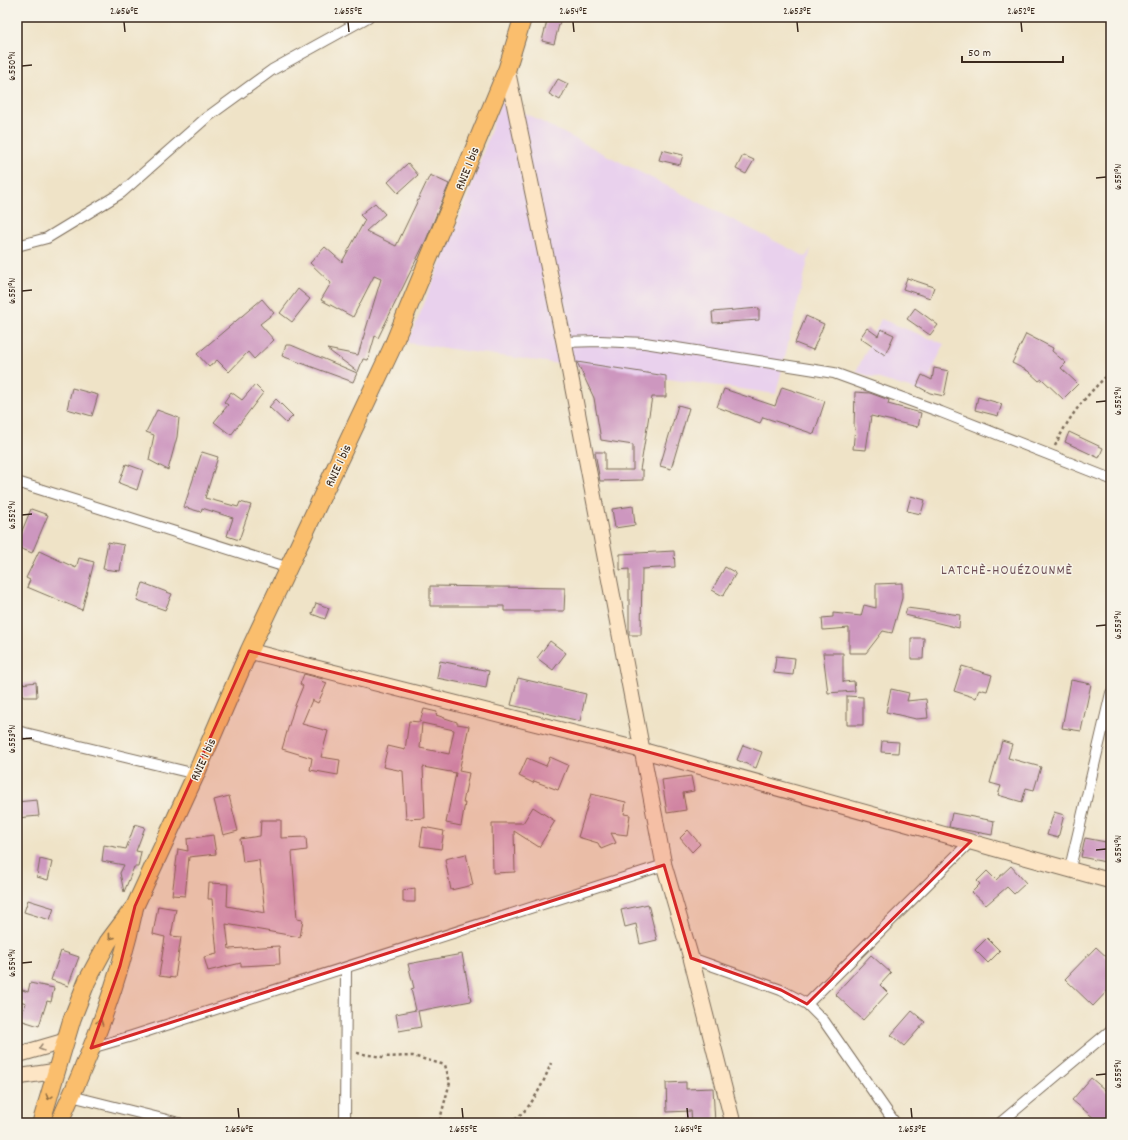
<svg xmlns="http://www.w3.org/2000/svg" width="1128" height="1140" viewBox="0 0 1128 1140" font-family="Dekko,sans-serif">
  <style>
    .built { fill: #e9d1ed }
    .building { fill: #cd97bf; fill-rule: evenodd }
    .lines { fill: none; stroke-linecap: round; stroke-linejoin: round }
    .street-casing { stroke: #7a6b59; stroke-width: 12 }
    .secondary-casing { stroke: #7a6b59; stroke-width: 17 }
    .primary-casing { stroke: #7a6b59; stroke-width: 19 }
    .path { stroke: #7a6b59; stroke-width: 2.5; stroke-dasharray: 3 3; stroke-linecap: butt }
    .street { stroke: #fff; stroke-width: 10 }
    .secondary { stroke: #fde5c5; stroke-width: 15 }
    .primary { stroke: #fabe6d; stroke-width: 17 }
    .oneway { stroke: #916d42 }
    .oneway2 { stroke: #9c8872 }
    .marked { fill: #d62828; fill-opacity: 0.2; stroke: #d62828; stroke-width: 3; stroke-linejoin: round }
    .ticks { fill: none; stroke: #3b2a1e; stroke-width: 1.5 }
    .labels { text-anchor: middle; stroke-width: 3; stroke-linejoin: round; paint-order: stroke }
    .street-label { font-size: 13px; fill: #3b2a1e; stroke: #f7f3e8 }
    .neighbourhood-label { font-size: 14px; letter-spacing: 1px; fill: #6e5056; stroke: #f7f3e8 }
    .neatline { fill: none; stroke: #3b2a1e; stroke-width: 1.5 }
    .ticks-label { font-size: 10px; text-anchor: middle; fill: #3b2a1e }
  </style>
  <rect width="100%" height="100%" fill="#f7f3e8"/>
  <filter id="ink" filterUnits="userSpaceOnUse"><feTurbulence type="fractalNoise" baseFrequency=".025" numOctaves="2"/><feDisplacementMap in="SourceGraphic" scale="8" xChannelSelector="R" yChannelSelector="G"/><feConvolveMatrix kernelMatrix="1 2 1 2 8 2 1 2 1" color-interpolation-filters="sRGB"/></filter>
  <filter id="wash" filterUnits="userSpaceOnUse"><feTurbulence type="fractalNoise" baseFrequency=".012" numOctaves="4" result="noise"/><feDisplacementMap in="SourceGraphic" scale="16" xChannelSelector="R" yChannelSelector="G"/><feGaussianBlur stdDeviation="0.9" result="paint"/><feColorMatrix in="noise" values="0 0 0 0 0 0 0 0 0 0 0 0 0 0 0 0 0 1.4 0 .05"/><feComposite in="paint" operator="in"/></filter>
  <g filter="url(#wash)">
    <rect width="100%" height="100%" fill="#efe3c7"/>
    <g class="built">
      <path d="M501 101 806 257 811 248 776 394 408 343 465 204Z"/>
      <path d="M881 319 944 344 923 392 856 372Z"/>
    </g>
    <g id="blocks">
      <g class="building">
        <path d="M548 17H561L554 44 542 41Z"/>
        <path d="M558 79 568 84 560 100 549 94Z"/>
        <path d="M662 150 683 155 680 165 659 160Z"/>
        <path d="M743 155 754 160 746 174 736 169Z"/>
        <path d="M408 163 418 175 398 193 388 182Z"/>
        <path d="M430 175 449 184 426 240 378 338 375 336 368 360 363 359 358 372 327 349 358 355 381 279 374 276 353 317 321 300 331 283 310 263 325 247 342 262 365 220 360 215 375 203 385 214 366 231 396 246Z"/>
        <path d="M907 278 934 287 930 298 903 289Z"/>
        <path d="M298 289 310 299 292 322 280 313Z"/>
        <path d="M262 299 274 313 260 324 274 340 254 359 248 352 229 372 217 360 209 367 197 354Z"/>
        <path d="M759 308V320L713 323 712 312Z"/>
        <path d="M915 308 938 325 930 335 907 319Z"/>
        <path d="M806 316 824 324 813 350 795 343Z"/>
        <path d="M867 328 878 336 881 329 894 335 885 355 860 338Z"/>
        <path d="M1026 334 1053 348 1052 351 1066 363 1061 368 1078 384 1063 399 1042 379 1039 381 1028 371 1012 363Z"/>
        <path d="M286 345H291L357 373 353 382 282 356Z"/>
        <path d="M577 362 666 376V397H652L640 470H643V480L600 481 595 452H605V470H633V445L601 440 594 398Z"/>
        <path d="M934 368 949 371 944 396 930 393 917 386 922 375 932 380Z"/>
        <path d="M255 385 263 393 231 435 214 422 228 405 224 402 231 392 242 400Z"/>
        <path d="M782 387 825 401 814 434 763 417 760 423 717 407 724 389 775 406Z"/>
        <path d="M72 388 98 395 92 416 67 409Z"/>
        <path d="M855 392 870 393 889 400 888 404 921 413 918 427 871 416 866 450 853 449 855 427H854Z"/>
        <path d="M978 397 1002 404 998 416 975 410Z"/>
        <path d="M276 399 293 416 286 423 269 407Z"/>
        <path d="M678 405 689 408 671 469 660 466Z"/>
        <path d="M157 410 179 418 177 437 168 470 149 460 154 435 146 432Z"/>
        <path d="M1069 432 1103 448 1099 458 1065 442Z"/>
        <path d="M202 452 218 457 205 498 238 507 240 502 251 505 239 540 227 536 233 518 202 508 201 512 184 507Z"/>
        <path d="M126 464 143 470 137 490 119 483Z"/>
        <path d="M911 496 925 500 921 514 907 511Z"/>
        <path d="M633 506 635 525 615 528 612 509Z"/>
        <path d="M31 509 48 515 32 553 17 547V543Z"/>
        <path d="M108 542 124 545 120 571 103 569Z"/>
        <path d="M39 551 76 568 79 558 94 562 82 610 27 587 30 580 26 578Z"/>
        <path d="M674 551 675 567 642 569 641 635H629V569L620 570V554Z"/>
        <path d="M725 567 736 573 723 596 712 590Z"/>
        <path d="M143 583 172 594 165 610 137 600Z"/>
        <path d="M902 583V598L892 633 883 631 866 653H849V628L823 630 822 618 833 617V613L861 616 864 605 876 608V584Z"/>
        <path d="M430 586 565 588 564 611H504V606H430Z"/>
        <path d="M316 603 329 608 325 619 312 614Z"/>
        <path d="M907 608 960 615 959 628 905 615Z"/>
        <path d="M911 638H924L923 659H911Z"/>
        <path d="M550 641 566 653 553 670 537 658Z"/>
        <path d="M823 653H843V682L854 681 855 691 828 693Z"/>
        <path d="M776 656 795 658 793 675 774 673Z"/>
        <path d="M440 661 489 671 486 688 437 678Z"/>
        <path d="M962 666 992 675 987 691 979 689 976 698 954 691Z"/>
        <path d="M304 674 323 679 322 681 327 683 318 703 312 700 302 724 328 731 321 757 340 760 338 775 310 770 312 758 282 749 294 708 303 686 300 684Z"/>
        <path d="M518 678 586 694 580 721 511 705Z"/>
        <path d="M1071 680 1091 684 1081 731 1062 728Z"/>
        <path d="M36 682 37 697H23L21 684Z"/>
        <path d="M891 689 909 693 907 701 926 699 928 718 916 719 886 712Z"/>
        <path d="M847 696 863 697V725H847Z"/>
        <path d="M424 709 437 712 436 715 457 722V724L469 726 459 771 469 773 463 803H465L461 826 446 823 456 773 423 767 425 818 406 819 403 771 383 767 388 746 405 750 409 721 420 722ZM422 723 454 730 449 754 420 748Z"/>
        <path d="M882 741 899 742 898 753 881 752Z"/>
        <path d="M1002 741 1012 744 1008 758 1041 767 1034 790 1026 788 1022 802 998 795 1001 786 990 783Z"/>
        <path d="M743 745 762 752 756 768 737 760Z"/>
        <path d="M550 757 568 765 558 790 534 781 533 783 519 776 527 758 546 766Z"/>
        <path d="M691 776 694 791 683 793 686 810 667 813 662 780Z"/>
        <path d="M591 794 626 802 624 814 630 815 627 835 611 833 616 843 601 849 598 843 578 837Z"/>
        <path d="M229 796 238 831 223 835 214 800Z"/>
        <path d="M37 800 39 816 17 818V802Z"/>
        <path d="M533 807 555 821 539 847 514 831 515 872 493 873 492 823H523Z"/>
        <path d="M1054 812 1064 815 1058 838 1047 835Z"/>
        <path d="M952 813 994 821 992 835 949 827Z"/>
        <path d="M261 820H281V838L306 837 307 850 292 852 297 919 303 920 300 937 226 924 229 949 279 946 280 964 241 966V963L208 971 204 957 217 954 212 899H208L209 883 228 884 227 906 265 913 259 860 243 862 240 839 260 836Z"/>
        <path d="M135 824 145 827 136 851 141 852 138 867H134L124 892 120 873 124 865 102 861 104 845 126 849Z"/>
        <path d="M423 827 444 831 441 849 420 846Z"/>
        <path d="M688 830 700 844 692 852 680 838Z"/>
        <path d="M213 835 216 854 189 857 185 896 172 895 178 849 188 851 187 839Z"/>
        <path d="M1085 838 1111 843 1110 863 1081 857Z"/>
        <path d="M466 854 473 885 451 890 445 859Z"/>
        <path d="M40 859 52 862 48 880 37 877Z"/>
        <path d="M1011 866 1026 883 1014 894 1007 887 986 905 972 892 980 884 977 881 987 871 996 880Z"/>
        <path d="M415 888V902H403V890Z"/>
        <path d="M28 900 54 908 50 920 24 912Z"/>
        <path d="M648 904 657 940 640 944 636 924 625 927 621 910Z"/>
        <path d="M158 906 176 909 171 936 181 937 175 978 159 976 165 937 153 934Z"/>
        <path d="M987 938 1000 951 988 963 975 950Z"/>
        <path d="M1096 947 1111 961V987L1093 1006 1065 979Z"/>
        <path d="M61 951 79 957 68 986 51 980Z"/>
        <path d="M462 954 471 1001 418 1011 421 1027 399 1031 396 1014 416 1010 411 989 414 988 408 964Z"/>
        <path d="M871 955 891 973 880 985 888 993 863 1020 835 994Z"/>
        <path d="M30 983 54 988 51 1002 47 1001 39 1026 20 1020 26 1003 17 1000V988L28 992Z"/>
        <path d="M912 1011 925 1022 904 1046 891 1035Z"/>
        <path d="M1091 1078 1111 1095V1123H1100L1072 1100Z"/>
        <path d="M686 1082V1089L713 1088 715 1123H692L691 1111 667 1112 666 1083Z"/>
      </g>
    </g>
  </g>
  <g filter="url(#ink)">
    <use href="#blocks" fill-opacity="0" stroke="#7a6b59" stroke-width="1"/>
    <g class="lines">
      <defs>
        <g id="street">
          <path d="M17 246 47 238 121 193 206 118 272 70 368 17"/>
          <path d="M564 342 599 341 645 343 834 373 941 412 1111 479"/>
          <path d="M17 482 289 568"/>
          <path d="M17 731 196 774"/>
          <path d="M1070 868 1111 693"/>
          <path d="M691 958 781 990 807 1004 824 1021 895 1123"/>
          <path d="M807 1004 971 841"/>
          <path d="M91 1048 132 1036 664 865"/>
          <path d="M71 1096 179 1123"/>
          <path d="M345 1123 346 968"/>
          <path d="M1000 1123 1111 1030"/>
        </g>
        <g id="secondary">
          <path d="M507 69 564 342 664 865 691 958 733 1123"/>
          <path d="M249 651 641 750 1111 881"/>
          <path d="M17 1055 65 1041"/>
          <path d="M17 1077 57 1071"/>
        </g>
        <g id="primary">
          <path d="M41 1123 72 1019 87 981 108 942 135 906 196 774 249 651 391 350 507 69 523 17"/>
          <path d="M59 1123C90 1055 119 984 134 910"/>
        </g>
      </defs>
      <use href="#street" class="street-casing"/>
      <use href="#secondary" class="secondary-casing"/>
      <use href="#primary" class="primary-casing"/>
      <g class="path">
        <path d="M1055 446C1069 416 1086 395 1111 372"/>
        <path d="M357 1053 382 1057 413 1056 445 1065 450 1082 439 1123"/>
        <path d="M510 1123C530 1111 543 1085 551 1063"/>
      </g>
      <use href="#street" class="street"/>
      <use href="#secondary" class="secondary"/>
      <use href="#primary" class="primary"/>
    </g>
    <defs><path id="oneway-chevron" d="M-2-3.5L2.5 0L-2 3.5" fill="none" stroke-width="1.6" stroke-linecap="round" stroke-linejoin="round"/></defs>
    <g class="oneway">
      <use href="#oneway-chevron" transform="translate(111 937) rotate(127)"/>
      <use href="#oneway-chevron" transform="translate(100 1022) rotate(-70)"/>
      <use href="#oneway-chevron" transform="translate(49 1097) rotate(107)"/>
    </g>
    <use class="oneway2" href="#oneway-chevron" transform="translate(41 1048) rotate(164)"/>
  </g>
  <path class="marked" d="M249 651 641 750 971 841 807 1004 781 990 691 958 664 865 91 1048 120 966 135 906Z"/>
  <path class="ticks" d="M124 22 125 32M348 22 349 32M573 22 574 32M797 22 798 32M1021 22 1022 32M22 66 32 65M1096 178 1106 177M22 291 32 290M1096 402 1106 401M22 515 32 514M1096 626 1106 625M22 739 32 738M1096 850 1106 849M22 963 32 962M1096 1075 1106 1074M238 1108 239 1118M462 1108 463 1118M687 1108 688 1118M911 1108 912 1118"/>
  <g class="labels">
    <g class="street-label">
      <text transform="translate(466 168) rotate(-68)" y="5">RNIE 1 bis</text>
      <text transform="translate(337 465) rotate(-65)" y="5">RNIE 1 bis</text>
      <text transform="translate(202 759) rotate(-66)" y="5">RNIE 1 bis</text>
    </g>
    <g class="neighbourhood-label">
      <text x="1007" y="574">LATCHÈ-HOUÉZOUNMÈ</text>
    </g>
  </g>
  <rect width="1128" height="1140" fill="none" stroke="#f7f3e8" stroke-width="44"/>
  <path d="M962 56v6h101v-6" fill="none" stroke="#3b2a1e" stroke-width="2"/>
  <text x="968" y="56" font-size="12" fill="#3b2a1e" stroke="#f7f3e8" stroke-width="3" paint-order="stroke">50 m</text>
  <rect x="22" y="22" width="1084" height="1096" class="neatline"/>
  <g class="ticks-label">
    <text x="124" y="14">2.656°E</text>
    <text x="348" y="14">2.655°E</text>
    <text x="573" y="14">2.654°E</text>
    <text x="797" y="14">2.653°E</text>
    <text x="1021" y="14">2.652°E</text>
    <text transform="translate(11 66) rotate(-90)" y="4">6.550°N</text>
    <text transform="translate(1117 177) rotate(-90)" y="4">6.551°N</text>
    <text transform="translate(11 291) rotate(-90)" y="4">6.551°N</text>
    <text transform="translate(1117 401) rotate(-90)" y="4">6.552°N</text>
    <text transform="translate(11 515) rotate(-90)" y="4">6.552°N</text>
    <text transform="translate(1117 625) rotate(-90)" y="4">6.553°N</text>
    <text transform="translate(11 739) rotate(-90)" y="4">6.553°N</text>
    <text transform="translate(1117 849) rotate(-90)" y="4">6.554°N</text>
    <text transform="translate(11 963) rotate(-90)" y="4">6.554°N</text>
    <text transform="translate(1117 1074) rotate(-90)" y="4">6.555°N</text>
    <text x="239" y="1132">2.656°E</text>
    <text x="463" y="1132">2.655°E</text>
    <text x="688" y="1132">2.654°E</text>
    <text x="912" y="1132">2.653°E</text>
  </g>
</svg>
